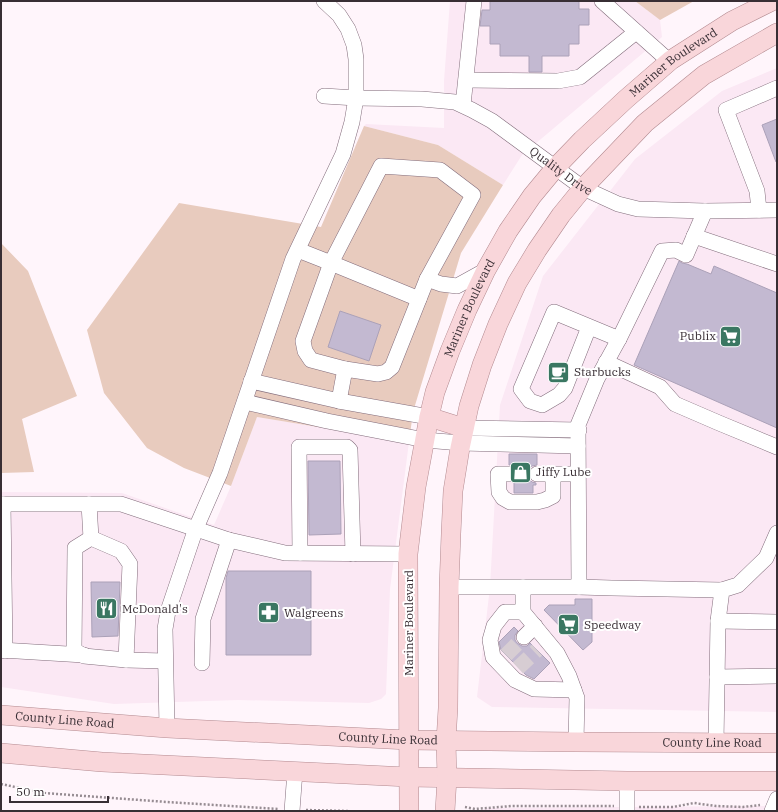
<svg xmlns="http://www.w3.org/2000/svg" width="778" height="812" viewBox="0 0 778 812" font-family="'IBM Plex Serif',serif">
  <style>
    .built { fill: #fbe8f4 }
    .green { fill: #e8cbbe }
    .building { fill: #c3b9d1; stroke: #aba1b8 }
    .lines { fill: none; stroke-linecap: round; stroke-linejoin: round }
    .minor-tunnel { stroke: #d7cdd3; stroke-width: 15; stroke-dasharray: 15 8; stroke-linecap: butt }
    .minor-casing { stroke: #826c7b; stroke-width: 16 }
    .major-casing { stroke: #b38a90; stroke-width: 20 }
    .path { stroke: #968c92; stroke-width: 2.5; stroke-dasharray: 2 2; stroke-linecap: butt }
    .minor { stroke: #fff; stroke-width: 15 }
    .major { stroke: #f9d6da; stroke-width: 19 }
    .labels { text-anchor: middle; stroke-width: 4; stroke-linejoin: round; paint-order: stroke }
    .street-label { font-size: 12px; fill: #382e34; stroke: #fff }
    .poi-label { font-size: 12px; fill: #382e34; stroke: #fff; text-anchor: start }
  </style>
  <rect width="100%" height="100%" fill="#fff5fb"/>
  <g class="built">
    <path d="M450 1H635L660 20 662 37 522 155 503 185 438 145 364 126 366 124 444 128V81Z"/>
    <path d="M777 68V203H706L638 201 621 196 610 191 635 159 722 91Z"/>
    <path d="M600 203 617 211 637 217 706 218H777V712L492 707 477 697 490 587 500 405 543 276Z"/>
    <path d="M257 417 409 442 390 589 386 694 381 699 369 703 238 700 114 704 1 687V492L122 493 214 525 231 486Z"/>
    <path d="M777 806V811H480L486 808Z"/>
  </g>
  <g class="green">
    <path d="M635 1H694L660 20Z"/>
    <path d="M364 126 438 145 503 185 461 253 413 412 409 442 257 417 231 486 184 468 147 448 104 393 87 330 179 203 321 227Z"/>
    <path d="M1 243 28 271 77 396 22 419 34 472 1 473Z"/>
  </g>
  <g class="building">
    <path d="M490 1H579V9H589V25H579V44H569V56H542V72H529V56H500V44H490V26H480L482 10H490Z"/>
    <path d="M777 119V162H776L762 125Z"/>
    <path d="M679 261 682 263 687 264 711 274 714 266 777 293V428L634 365Z"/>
    <path d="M340 311 381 325 369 361 328 347Z"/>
    <path d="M509 454H537V465L532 466 529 469 528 474 529 479 532 482 536 483V485H533V493H514V483L519 482 522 479 523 474 522 469 519 466 514 465H509Z"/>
    <path d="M308 461H340L341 534 309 535Z"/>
    <path d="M228 571H311V655H226V578Z"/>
    <path d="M91 582H120L118 636 92 637Z"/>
    <path d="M575 599H592V642L583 650 544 610 549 605H575Z"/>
    <path d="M514 627 518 631 515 635V640L517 643 522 646H527L530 643 550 663 534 679 526 675 501 650 499 642Z"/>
  </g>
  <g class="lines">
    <g class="minor-tunnel">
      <path d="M514 474H537"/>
      <path d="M506 655 524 637"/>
      <path d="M518 668 537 650"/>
    </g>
    <defs>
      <g id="minor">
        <path d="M602 1 669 61"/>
        <path d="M466 80 558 81 580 77 636 32"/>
        <path id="s1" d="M324 96 356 98 422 99 455 102 472 110 492 121 583 188 618 204 638 209 705 211 777 210"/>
        <path d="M463 105 474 1"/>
        <path d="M759 210 757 191 726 110 777 88"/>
        <path d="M705 211 686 255 676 250 662 251 619 339 597 379 578 425 579 587 612 588 722 590"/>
        <path d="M694 236 777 264"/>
        <path d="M298 250 331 263 381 166 440 170 473 195 427 279 392 367 386 372 378 374 345 369 339 401"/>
        <path d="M427 279 441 284 457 286 486 270"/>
        <path d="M589 327 565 388 559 395 542 405 530 401 521 389 554 312 619 339"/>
        <path d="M606 362 660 387 675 404 719 423 777 447"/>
        <path d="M345 369 311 360 305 351 303 341 331 263 419 299"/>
        <path d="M251 381 339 401 429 417"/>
        <path d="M245 402 327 421 425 440 461 443 578 446"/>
        <path d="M464 428 579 430"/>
        <path d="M514 474H498L499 492 503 498 510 502H537L545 500 553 496V474"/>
        <path d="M537 474H578"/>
        <path d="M1 504H121L229 540 285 553 408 554"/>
        <path d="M3 504 5 651"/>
        <path d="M89 504 91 538"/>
        <path d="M91 538 121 551 130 564 126 660 84 656 74 650 75 548Z"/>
        <path d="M300 553 299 447H347L350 450 353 554"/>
        <path d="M449 587H579"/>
        <path d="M523 587V612L557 653 569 676 577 698 576 742"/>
        <path d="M523 612H505L494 626 490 640 493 657 515 680 534 689 574 690"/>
        <path d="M718 621 777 622"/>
        <path d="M524 637 535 626"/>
        <path d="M1 650 84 655"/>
        <path d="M126 660 165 661"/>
        <path d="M202 663 203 619 229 540"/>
        <path d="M717 677 777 676"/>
        <path d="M167 728 165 629 168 611 196 528 220 473 293 259 343 154 352 122 356 98V59L354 45 348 29 339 15 324 1"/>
        <path d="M716 743 718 621 722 590 738 585 766 558 777 533"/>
        <path d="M627 781V811"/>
        <path d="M292 811 295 771"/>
        <path d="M772 811 777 799"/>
      </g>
      <g id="major">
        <path d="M429 417 464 428"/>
        <path id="s2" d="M1 715 167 728 408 740 576 742 777 743"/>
        <path d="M1 753 102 762 408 777 627 781H777"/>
        <path id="s3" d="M409 811 408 554 416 487 429 417 435 392 450 351 467 310 486 270 508 231 532 196 556 167 582 140 626 99 671 60 732 21 772 1"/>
        <path d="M445 811 447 778 446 741 448 708 449 587 451 534 453 491 460 448 469 406 482 365 498 324 517 283 537 250 561 215 583 188 645 123 704 75 777 33"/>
      </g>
    </defs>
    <use href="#minor" class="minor-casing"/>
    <use href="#major" class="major-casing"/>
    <g class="path">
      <path d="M1 784 44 793 167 802 279 809"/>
      <path d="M465 807 475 809 512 806H614"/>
      <path d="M639 807H673L694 803 716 806 743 807 760 805"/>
      <path d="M306 810 349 811"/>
    </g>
    <use href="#minor" class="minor"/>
    <use href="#major" class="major"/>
  </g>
  <defs>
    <symbol id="supermarket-square" viewBox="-11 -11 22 22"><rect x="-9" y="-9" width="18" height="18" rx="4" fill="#3a7762" stroke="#fff"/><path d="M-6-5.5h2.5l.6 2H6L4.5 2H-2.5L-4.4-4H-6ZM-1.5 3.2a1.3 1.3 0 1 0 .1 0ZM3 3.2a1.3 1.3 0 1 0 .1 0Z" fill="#fff"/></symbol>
    <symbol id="cafe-square" viewBox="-11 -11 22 22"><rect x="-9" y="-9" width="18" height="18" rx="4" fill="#3a7762" stroke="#fff"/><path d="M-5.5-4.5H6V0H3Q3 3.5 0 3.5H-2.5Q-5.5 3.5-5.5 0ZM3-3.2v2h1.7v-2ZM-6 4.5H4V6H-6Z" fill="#fff"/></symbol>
    <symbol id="shop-square" viewBox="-11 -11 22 22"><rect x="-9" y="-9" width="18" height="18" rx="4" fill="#3a7762" stroke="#fff"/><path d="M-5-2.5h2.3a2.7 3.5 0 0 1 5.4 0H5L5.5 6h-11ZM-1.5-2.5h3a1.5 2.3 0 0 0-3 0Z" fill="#fff"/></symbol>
    <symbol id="restaurant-square" viewBox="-11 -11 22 22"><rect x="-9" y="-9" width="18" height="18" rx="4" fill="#3a7762" stroke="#fff"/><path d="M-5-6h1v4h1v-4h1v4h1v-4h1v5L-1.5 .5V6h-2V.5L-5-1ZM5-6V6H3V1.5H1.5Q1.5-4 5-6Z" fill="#fff"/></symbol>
    <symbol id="pharmacy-square" viewBox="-11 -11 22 22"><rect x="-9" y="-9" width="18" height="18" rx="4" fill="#3a7762" stroke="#fff"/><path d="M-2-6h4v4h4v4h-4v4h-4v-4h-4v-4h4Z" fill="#fff"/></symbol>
  </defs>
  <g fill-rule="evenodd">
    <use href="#supermarket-square" x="718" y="324" width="25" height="25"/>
    <use href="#cafe-square" x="546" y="360" width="25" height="25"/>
    <use href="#shop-square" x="508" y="460" width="25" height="25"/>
    <use href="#restaurant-square" x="94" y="596" width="25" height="25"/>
    <use href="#pharmacy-square" x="256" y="600" width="25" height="25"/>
    <use href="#supermarket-square" x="556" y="612" width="25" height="25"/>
  </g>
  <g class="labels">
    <g class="street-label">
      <text dy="4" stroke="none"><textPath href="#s3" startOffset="836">Mariner Boulevard</textPath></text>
      <text dy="4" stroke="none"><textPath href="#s1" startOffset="258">Quality Drive</textPath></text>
      <text dy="4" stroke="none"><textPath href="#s3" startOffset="512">Mariner Boulevard</textPath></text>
      <text transform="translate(409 623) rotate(-90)" y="4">Mariner Boulevard</text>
      <text dy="4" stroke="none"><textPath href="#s2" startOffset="64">County Line Road</textPath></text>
      <text dy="4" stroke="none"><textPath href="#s2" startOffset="388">County Line Road</textPath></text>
      <text dy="4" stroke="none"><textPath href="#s2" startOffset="712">County Line Road</textPath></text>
    </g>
    <g class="poi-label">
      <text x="716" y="340" text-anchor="end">Publix</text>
      <text x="574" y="376">Starbucks</text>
      <text x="536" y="476">Jiffy Lube</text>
      <text x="122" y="613">McDonald's</text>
      <text x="284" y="617">Walgreens</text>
      <text x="584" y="629">Speedway</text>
    </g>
  </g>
  <rect width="778" height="812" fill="none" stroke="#382e34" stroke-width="4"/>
  <path d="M10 796v6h98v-6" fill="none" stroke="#382e34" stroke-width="2"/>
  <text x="16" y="796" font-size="12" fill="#382e34" stroke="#ffffff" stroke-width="3" paint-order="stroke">50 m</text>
</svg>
